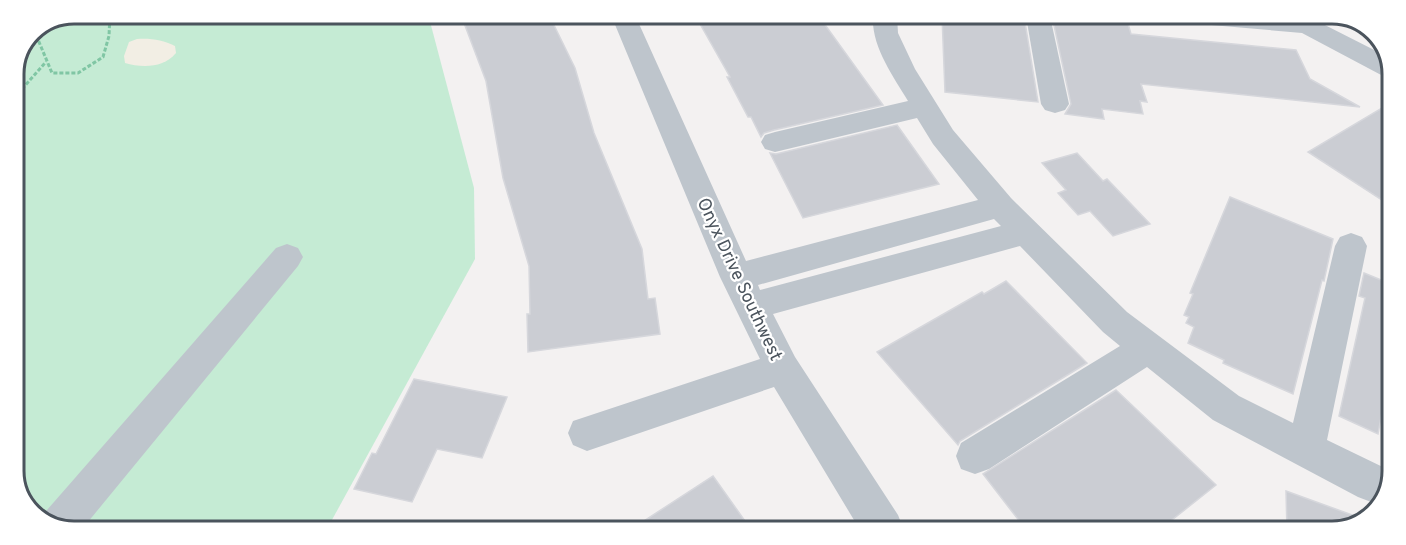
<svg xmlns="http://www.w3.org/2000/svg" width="1406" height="545" viewBox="0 0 1406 545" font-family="Overpass,sans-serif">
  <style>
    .green { fill: #c5ebd4 }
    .sand { fill: #f2eee4 }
    .building { fill: #cbcdd3; stroke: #d6d7dc; stroke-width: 1.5 }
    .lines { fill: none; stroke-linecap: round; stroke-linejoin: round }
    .path { stroke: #80c6a4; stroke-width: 3; stroke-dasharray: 4 2; stroke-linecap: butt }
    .minor { fill: #bec5cc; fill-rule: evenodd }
    .labels { text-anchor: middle; stroke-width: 4.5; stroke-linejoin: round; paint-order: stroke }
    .street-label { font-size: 18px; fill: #4b545d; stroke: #fff }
    .rim { fill: none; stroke: #4b545d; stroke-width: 3 }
  </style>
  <rect width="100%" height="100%" fill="#f3f1f1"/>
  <path class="green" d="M74 14H428L474 188 475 259 327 529 54 528 26 508 14 476V70L31 31Z"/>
  <path class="sand" d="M137 39C151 38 163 40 175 46L176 53C164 68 142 68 125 63L124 56 129 42Z"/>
  <g class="building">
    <path d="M461 15H549L575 68 594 133 642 249 648 299 655 298 660 334 528 352 527 314H530L529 266 503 178 486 81Z"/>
    <path d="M695 15H818L883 105 774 130 764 133 761 137 751 117H748L727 77H730Z"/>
    <path d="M942 16H1024L1038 102 945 92Z"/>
    <path d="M1052 16 1127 20 1131 34 1296 50 1310 79 1360 107 1141 84 1147 102 1140 101 1143 114 1102 109 1104 119 1065 114 1071 104Z"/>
    <path d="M1392 102V171L1391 206 1308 152Z"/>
    <path d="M897 125 939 184 803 218 770 153 776 154Z"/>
    <path d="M1077 153 1103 181 1107 179 1150 224 1113 236 1090 211 1078 215 1058 193 1066 190 1042 163Z"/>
    <path d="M1230 197 1333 239 1324 281 1322 280 1293 394 1223 363 1224 360 1188 343 1194 327 1186 323 1189 317 1184 315 1193 294 1190 293Z"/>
    <path d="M1364 273 1391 284 1390 368 1378 434 1339 416 1365 298 1359 296Z"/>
    <path d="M1006 281 1087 363 960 441 958 445 877 352 982 292 984 294Z"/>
    <path d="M414 379 507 397 482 458 437 449 412 502 354 489 372 453 376 454Z"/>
    <path d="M1116 390 1216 485 1158 531H1027L983 474Z"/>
    <path d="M713 476 745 521 732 530H630Z"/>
    <path d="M1286 491 1366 520 1333 531H1287Z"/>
  </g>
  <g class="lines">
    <g class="path">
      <path d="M34 30 52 73H78L103 57 109 36 110 14"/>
      <path d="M14 98 46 62"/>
    </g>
    <g class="minor">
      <path d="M611 15H635L746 261 978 200 933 144 917 118 775 152 765 149 761 142 765 135 775 132 908 101C893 76 871 46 873 16H897L898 33 915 69 953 130 1011 198 1127 312 1239 396 1293 423 1335 246 1340 237 1351 233 1362 237 1367 246 1327 440 1389 470V491L1379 505 1358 497 1213 420 1147 367 989 469 975 474 961 469 956 456 961 443 1120 346 1103 332 1020 246 773 314 795 357 898 515 904 530H860L774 387 587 451 573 445 568 433 573 421 760 359 720 277ZM994 219 1001 226 760 290 758 285Z"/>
      <path d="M1026 16H1050L1069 104 1065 110 1055 113 1045 110 1041 104Z"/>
      <path d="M1176 16 1308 18 1317 21 1388 57 1392 69V78L1383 76 1302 33 1188 23 1179 21Z"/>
      <path d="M287 244 298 248 303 257 298 266 83 528H54L40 518 276 248Z"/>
    </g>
  </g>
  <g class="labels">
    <g class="street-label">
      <text transform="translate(740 279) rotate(65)" y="6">Onyx Drive Southwest</text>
    </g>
  </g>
  <path d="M0 0H1406V545H0ZM74 24H1332A50 50 0 0 1 1382 74V471A50 50 0 0 1 1332 521H74A50 50 0 0 1 24 471V74A50 50 0 0 1 74 24Z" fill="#fff" fill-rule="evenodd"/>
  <path class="rim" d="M74 24H1332A50 50 0 0 1 1382 74V471A50 50 0 0 1 1332 521H74A50 50 0 0 1 24 471V74A50 50 0 0 1 74 24Z"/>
</svg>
